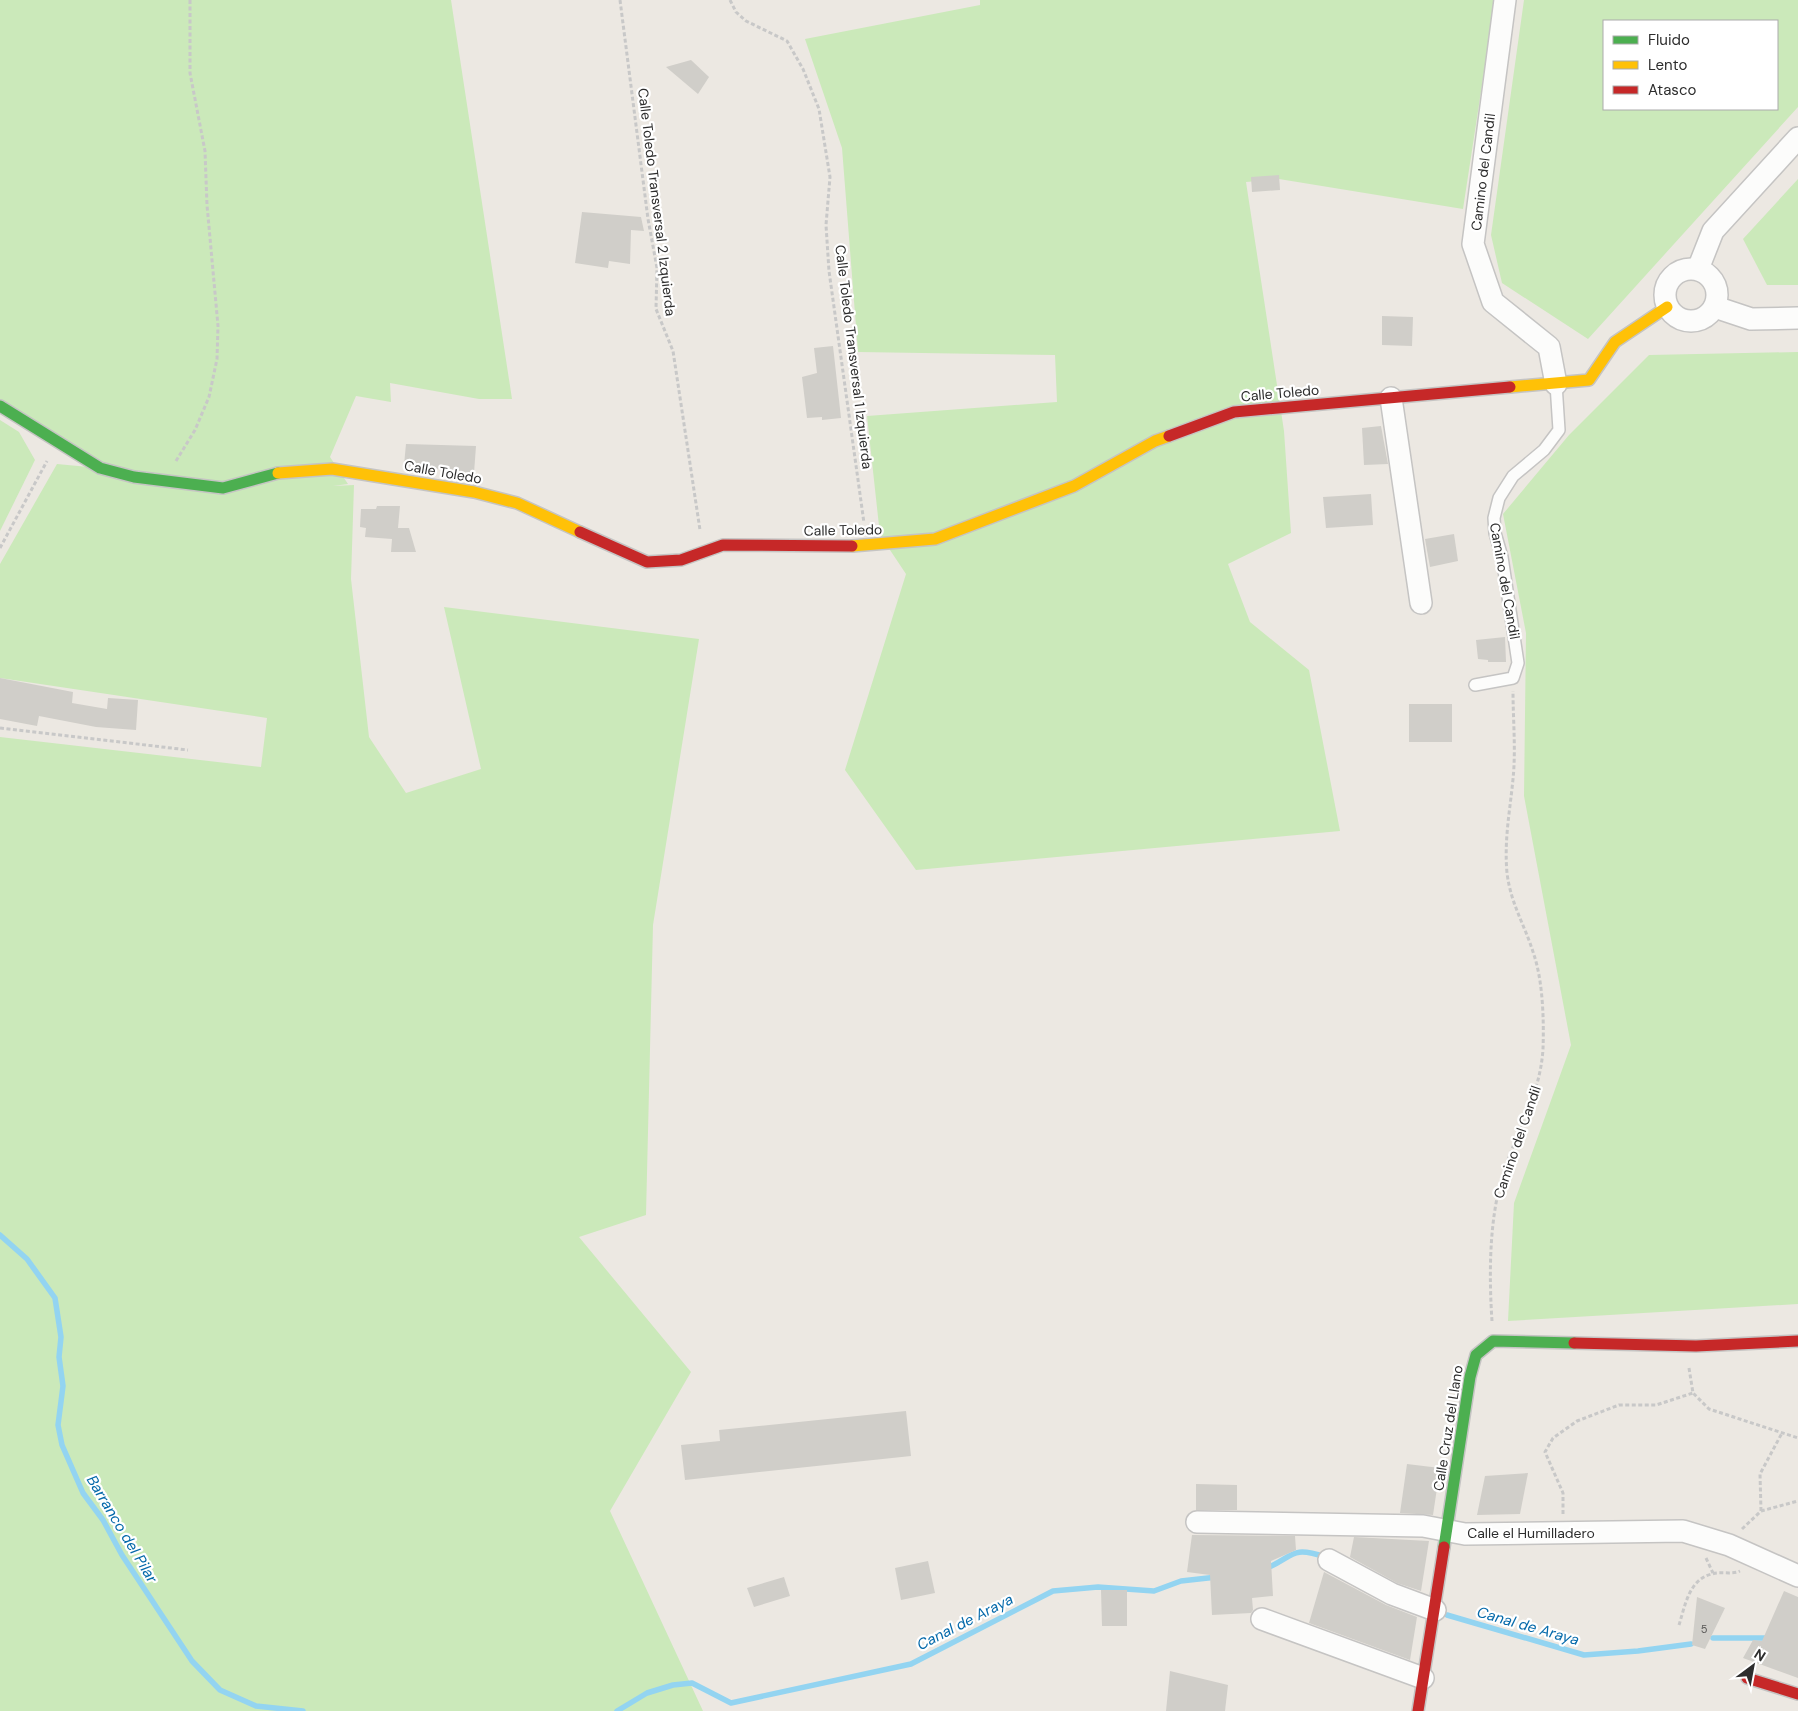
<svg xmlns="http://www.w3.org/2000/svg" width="1798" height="1711" viewBox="0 0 1798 1711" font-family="'DM Sans',sans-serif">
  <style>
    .green { fill: #cbe9ba; fill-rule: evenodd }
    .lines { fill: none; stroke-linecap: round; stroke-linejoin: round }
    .stream { stroke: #93d4f1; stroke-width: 5.5 }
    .building { fill: #d0cec9 }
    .lane-casing { stroke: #c5c4c3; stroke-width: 14 }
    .street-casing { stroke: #c5c4c3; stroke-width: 24 }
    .fast-casing { stroke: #c5c4c3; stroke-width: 14 }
    .slow-casing { stroke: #c5c4c3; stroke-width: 14 }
    .jam-casing { stroke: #c5c4c3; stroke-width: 14 }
    .path { stroke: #c8c8c8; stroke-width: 3; stroke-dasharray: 4 2.5; stroke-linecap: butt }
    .lane { stroke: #fcfcfb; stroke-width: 11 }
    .street { stroke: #fcfcfb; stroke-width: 21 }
    .fast { stroke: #4caf50; stroke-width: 11 }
    .slow { stroke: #ffc107; stroke-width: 11 }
    .jam { stroke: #c62828; stroke-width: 11 }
    .labels { text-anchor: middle; stroke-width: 4.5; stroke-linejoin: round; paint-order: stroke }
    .number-label { font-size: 11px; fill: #585756 }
    .street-label { font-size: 14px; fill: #2d2d2d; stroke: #fff }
    .water-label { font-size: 15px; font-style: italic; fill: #0469aa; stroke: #fff }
  </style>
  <rect width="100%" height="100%" fill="#ece8e2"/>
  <g class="green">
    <path d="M0 0H451L512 399H479L390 383 391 402 356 396 330 457 348 484 333 486 354 485 351 579 369 737 406 793 481 769 444 607 699 639 653 925 646 1215 579 1237 691 1372 610 1511 703 1711H0V737L261 767 267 718 0 678V564L57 464 99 468 0 406Z"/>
    <path d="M980 0H1495L1463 209 1279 179 1246 182 1284 431 1291 533 1228 564 1250 622 1309 670 1340 831 916 870 845 770 906 574 880 535 867 416 1057 402 1055 355 858 352 842 148 805 39 980 5Z"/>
    <path d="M1524 0H1798V107L1588 339 1502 283 1491 235ZM1604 21H1777V109H1604Z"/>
    <path d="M1798 179V285H1767L1743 239Z"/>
    <path d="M1798 352V1304L1508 1321 1514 1203 1571 1045 1524 796 1526 633 1503 514 1569 435 1649 355Z"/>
    <path d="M0 420 19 432 35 460 0 531Z"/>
  </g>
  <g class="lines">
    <g class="stream">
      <path d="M0 1235 27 1259 55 1298 61 1337 59 1357 63 1386 58 1425 62 1445 83 1493 103 1520 122 1555 192 1661 220 1690 256 1706 303 1711"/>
      <path d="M1265 1569C1294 1557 1290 1545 1325 1557"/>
      <path d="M1447 1615 1584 1655 1638 1651 1691 1644"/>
      <path d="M1713 1638H1771"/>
      <path d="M617 1711 647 1693 673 1685 692 1683 731 1703 911 1664 1053 1591 1098 1587 1154 1591 1181 1581 1217 1577"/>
    </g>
  </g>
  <g class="building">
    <path d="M691 60 709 77 698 94 666 67Z"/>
    <path d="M1279 175 1280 190 1252 192 1251 177Z"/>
    <path d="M582 212 641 217 644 231 631 230 630 264 609 261 608 268 575 263Z"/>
    <path d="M1382 316 1413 317 1412 346 1382 345Z"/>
    <path d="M833 346 841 418 822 420V417L807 418 802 377 817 373 814 348Z"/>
    <path d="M1381 426 1388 464 1364 465 1362 428Z"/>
    <path d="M406 444 476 446 474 473 404 465Z"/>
    <path d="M1371 494 1373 525 1326 528 1323 497Z"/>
    <path d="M377 506H400L398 528H409L416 552H391L392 539 365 537 366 528 360 527 361 509H376Z"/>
    <path d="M1454 534 1458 561 1430 567 1425 539Z"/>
    <path d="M1505 637 1506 662H1488V660L1478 659 1476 640Z"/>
    <path d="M0 678 73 692 72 703 107 709 108 698 138 700 136 730 96 727 39 716 37 726 0 719Z"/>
    <rect x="1409" y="704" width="43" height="38"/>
    <path d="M906 1411 911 1456 685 1480 681 1445 720 1441 719 1430Z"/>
    <path d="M1407 1464 1440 1468 1433 1515 1400 1513Z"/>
    <path d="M1528 1473 1520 1514 1477 1515 1485 1476Z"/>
    <path d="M1196 1484 1237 1485V1510H1196Z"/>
    <path d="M1192 1535 1295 1536 1296 1550 1271 1561 1273 1596 1252 1598 1253 1610 1251 1613 1212 1615 1210 1575 1187 1572Z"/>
    <path d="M1354 1537 1429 1541 1421 1591 1397 1583 1350 1557Z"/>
    <path d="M928 1561 935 1593 901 1600 895 1568Z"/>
    <path d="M1324 1572 1386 1605 1417 1617 1410 1660 1309 1623Z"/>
    <path d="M784 1577 790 1596 754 1607 747 1588Z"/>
    <path d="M1101 1590H1127V1626H1102Z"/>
    <path d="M1784 1591 1798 1597V1678L1743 1658 1753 1640 1762 1641Z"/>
    <path d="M1697 1597 1725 1608 1705 1649 1692 1645Z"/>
    <path d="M1170 1671 1228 1685 1225 1711H1166Z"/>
  </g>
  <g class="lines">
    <defs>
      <path id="lane" d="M1475 685 1513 678 1518 663 1502 557 1495 533 1494 518 1499 498 1513 476 1544 450 1559 430 1556 384"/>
      <g id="street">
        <path d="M1505 0 1473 244 1493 302 1549 347 1556 384"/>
        <circle cx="1691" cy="295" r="26"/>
        <path d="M1698 269 1713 231 1798 138"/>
        <path d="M1715 307 1751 319 1798 318"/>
        <path d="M1391 398 1421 603"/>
        <path d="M1197 1522 1423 1526 1465 1534 1683 1531 1729 1545 1798 1576"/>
        <path d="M1329 1560 1392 1594 1435 1610"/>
        <path d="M1262 1619 1423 1678"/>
      </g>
      <g id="fast">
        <path d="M0 406 100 468 134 477 223 488 278 473"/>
        <path d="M1444 1547 1470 1377 1476 1355 1493 1341 1574 1343"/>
      </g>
      <g id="slow">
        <path d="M1510 387 1589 380 1615 342 1667 307"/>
        <path d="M278 473 332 469 474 492 517 503 580 532"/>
        <path d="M852 546 935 539 1074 486 1155 441 1169 436"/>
      </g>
      <g id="jam">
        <path d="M1169 436 1234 412 1510 387"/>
        <path d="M580 532 647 562 681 560 723 545 852 546"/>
        <path d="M1574 1343 1696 1346 1798 1341"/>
        <path d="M1747 1678 1798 1694"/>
        <path d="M1418 1711 1444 1547"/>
      </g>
    </defs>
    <use href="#lane" class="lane-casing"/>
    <use href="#street" class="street-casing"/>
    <use href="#fast" class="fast-casing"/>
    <use href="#slow" class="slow-casing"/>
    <use href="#jam" class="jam-casing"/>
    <g class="path">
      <path d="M620 0 648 219 657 268 656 309 673 351 700 530"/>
      <path d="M730 0 736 12 746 21 787 41 803 69 819 109 830 177 826 225 829 271 864 523"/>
      <path d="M176 461 195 430 209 397 217 359 218 326 207 205 205 151 190 73V0"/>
      <path d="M0 548 47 461"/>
      <path d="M0 728 188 750"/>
      <path d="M1492 1321C1489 1277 1489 1221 1502 1178 1515 1133 1540 1097 1543 1049 1544 1021 1543 982 1534 955 1525 925 1511 905 1507 873 1504 839 1510 811 1513 779 1516 750 1513 720 1513 691"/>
      <path d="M1689 1368 1693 1393 1709 1409 1798 1438"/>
      <path d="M1761 1511 1760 1474 1782 1433"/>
      <path d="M1563 1514V1493L1545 1452 1553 1438 1577 1421 1619 1405H1656L1693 1393"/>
      <path d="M1742 1529 1761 1511 1798 1501"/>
      <path d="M1706 1558 1713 1573"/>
      <path d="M1679 1625C1685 1606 1689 1579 1712 1574 1721 1571 1731 1575 1740 1571"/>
    </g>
    <use href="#lane" class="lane"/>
    <use href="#street" class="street"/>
    <use href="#fast" class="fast"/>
    <use href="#slow" class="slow"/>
    <use href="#jam" class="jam"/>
  </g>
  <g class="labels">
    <g class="number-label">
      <text x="1704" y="1633">5</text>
    </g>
    <g class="street-label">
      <text transform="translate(1483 172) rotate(-83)" y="5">Camino del Candil</text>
      <text transform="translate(657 202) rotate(83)" y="5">Calle Toledo Transversal 2 Izquierda</text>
      <text transform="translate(854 357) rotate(83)" y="5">Calle Toledo Transversal 1 Izquierda</text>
      <text transform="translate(1280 393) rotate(-5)" y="5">Calle Toledo</text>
      <text transform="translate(443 472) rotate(10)" y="5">Calle Toledo</text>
      <text transform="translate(843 530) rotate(-1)" y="5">Calle Toledo</text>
      <text transform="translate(1505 581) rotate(80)" y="5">Camino del Candil</text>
      <text transform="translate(1517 1142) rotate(-71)" y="5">Camino del Candil</text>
      <text transform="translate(1448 1428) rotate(-81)" y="5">Calle Cruz del Llano</text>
      <text x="1531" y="1538">Calle el Humilladero</text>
    </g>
    <g class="water-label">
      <text transform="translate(122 1529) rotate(59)" y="5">Barranco del Pilar</text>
      <text transform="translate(965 1622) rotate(-27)" y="5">Canal de Araya</text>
      <text transform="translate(1528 1626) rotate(16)" y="5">Canal de Araya</text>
    </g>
  </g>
  <rect x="1603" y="20" width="175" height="90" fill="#ffffff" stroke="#ababab"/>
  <rect x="1613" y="36" width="25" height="8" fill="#4caf50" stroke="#ababab"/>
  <text x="1648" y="45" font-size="15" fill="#2d2d2d">Fluido</text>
  <rect x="1613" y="61" width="25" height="8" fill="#ffc107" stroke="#ababab"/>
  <text x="1648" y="70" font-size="15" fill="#2d2d2d">Lento</text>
  <rect x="1613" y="86" width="25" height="8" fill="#c62828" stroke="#ababab"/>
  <text x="1648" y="95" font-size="15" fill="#2d2d2d">Atasco</text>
  <g transform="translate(1753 1666) rotate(32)" stroke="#ffffff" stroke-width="4" paint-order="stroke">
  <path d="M0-4L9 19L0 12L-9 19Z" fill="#2d2d2d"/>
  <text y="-8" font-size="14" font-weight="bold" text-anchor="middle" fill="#2d2d2d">N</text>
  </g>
</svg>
